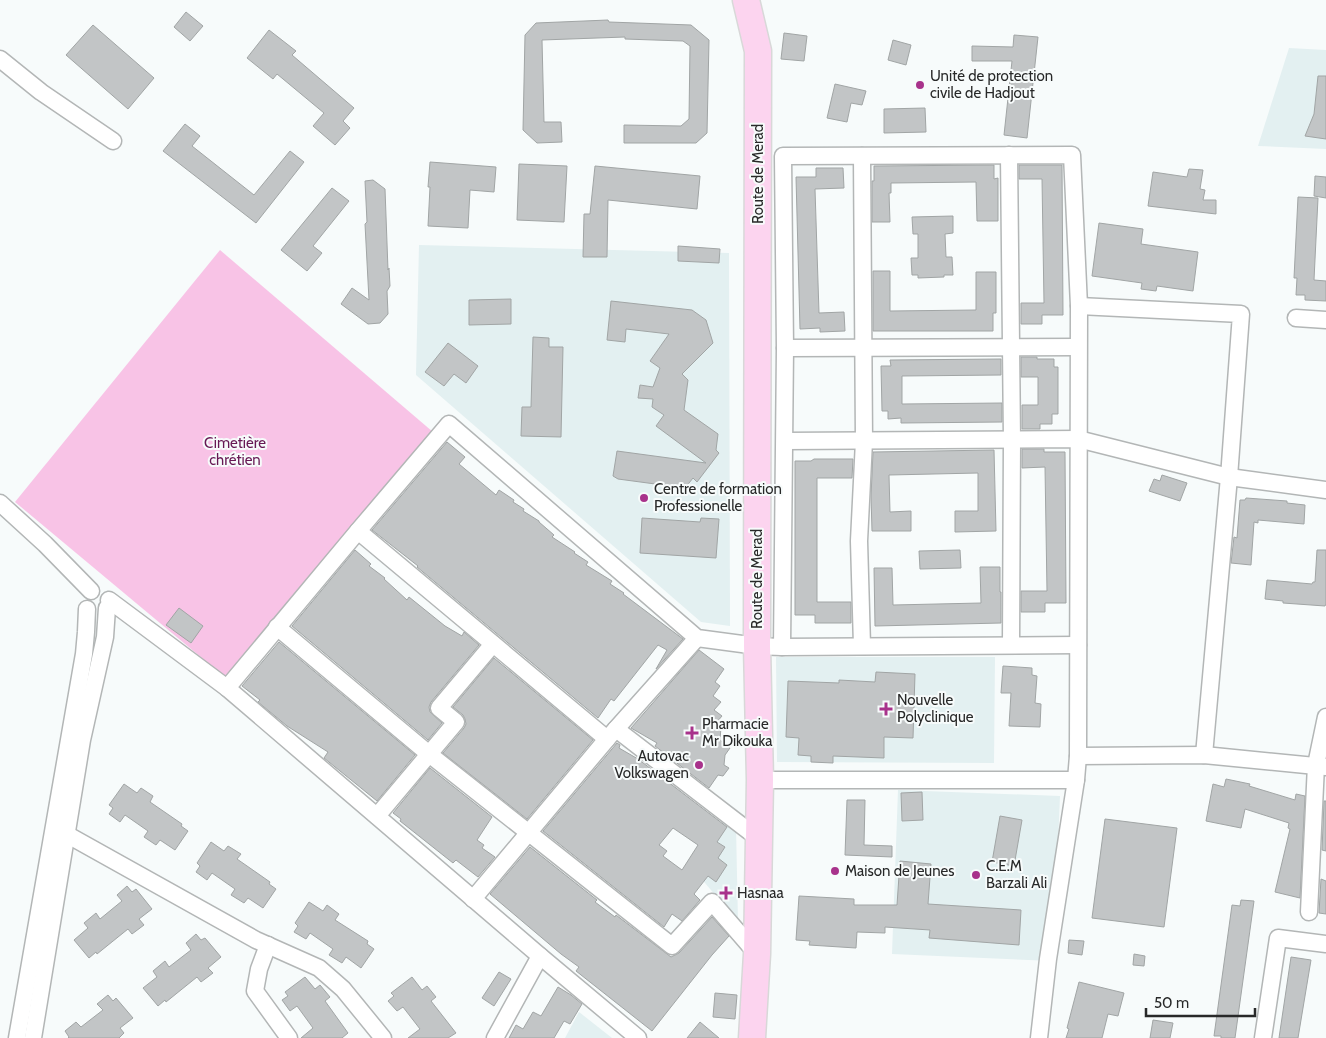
<svg xmlns="http://www.w3.org/2000/svg" width="1326" height="1038" viewBox="0 0 1326 1038" font-family="Cabin,sans-serif">
  <style>
    .built { fill: #e3f0f1 }
    .green { fill: #f8c3e6 }
    .building { fill: #c2c5c6; stroke: #a1a5a5; fill-rule: evenodd }
    .lines { fill: none; stroke-linecap: round; stroke-linejoin: round }
    .minor-casing { stroke: #b3b6b6; stroke-width: 19 }
    .primary-casing { stroke: #d8d8d8; stroke-width: 29 }
    .minor { stroke: #fff; stroke-width: 16 }
    .primary { stroke: #fcd4ef; stroke-width: 26 }
    .poi-dot { fill: #a8328b; stroke: #f7fbfb; stroke-width: 2 }
    .labels { text-anchor: middle; stroke-width: 4; stroke-linejoin: round; paint-order: stroke }
    .poi-label { font-size: 15px; fill: #282929; stroke: #f7fbfb; text-anchor: start }
    .street-label { font-size: 15px; fill: #282929; stroke: #f7fbfb }
    .park-label { font-size: 15px; fill: #671854; stroke: #f7fbfb }
  </style>
  <rect width="100%" height="100%" fill="#f7fbfb"/>
  <g class="built">
    <path d="M1289 48 1326 50V149L1258 146Z"/>
    <path d="M419 245 729 253 730 626 701 622 416 375Z"/>
    <path d="M776 657H995L994 763 777 762Z"/>
    <path d="M898 790 1060 796 1053 961 892 954Z"/>
    <path d="M726 818 736 827 738 922 689 864Z"/>
    <path d="M579 1012 612 1038H565Z"/>
  </g>
  <path class="green" d="M220 250 433 432 227 679 15 502Z"/>
  <g class="building">
    <path d="M186 12 203 26 190 41 174 27Z"/>
    <path d="M608 20 609 22 691 25 709 40 707 133 696 143H624V125L681 126 689 119 690 46 683 41 625 39V37L542 40 544 122H561L562 142 537 143 523 130 525 35 536 23Z"/>
    <path d="M93 25 154 78 128 109 66 55Z"/>
    <path d="M269 30 296 51 292 55 354 108 343 121 350 128 335 145 313 126 324 113 277 74 273 79 247 58Z"/>
    <path d="M784 33 807 36 804 61 781 59Z"/>
    <path d="M1014 35 1038 37 1027 138 1004 135 1012 61H972V46L1013 47Z"/>
    <path d="M893 40 911 45 906 65 888 60Z"/>
    <path d="M1318 76H1326V139L1305 136 1314 114Z"/>
    <path d="M835 84 866 91 862 105 851 103 847 122 827 118Z"/>
    <path d="M925 108 926 132 884 133V109Z"/>
    <path d="M185 124 200 136 192 146 254 195 290 151 304 162 256 223 163 151Z"/>
    <path d="M430 162 496 167 494 192 470 190 468 228 428 226 430 187H428Z"/>
    <path d="M519 164 567 166 564 222 517 220Z"/>
    <path d="M994 165V179L998 178V221H977L976 182 891 183V193H889L890 222H872V181H874V166Z"/>
    <path d="M1019 165H1062L1063 315H1042V324H1021V303H1044L1042 179H1019Z"/>
    <path d="M595 166 700 176 697 209 608 200 607 257H583L584 214H590Z"/>
    <path d="M816 168H843L844 188 815 189 819 313 844 312 845 331 820 332V328L800 329 796 177H816Z"/>
    <path d="M1189 169 1203 170 1200 189 1205 190 1203 200H1216V214L1148 206 1153 172 1187 177Z"/>
    <path d="M1315 176 1326 177V198L1314 196Z"/>
    <path d="M373 180 385 189 388 270 389 268 390 286 387 291 388 314 380 323 368 324 341 304 352 288 369 300 365 224 367 222 365 181Z"/>
    <path d="M332 188 349 201 313 246 322 253 307 271 281 250Z"/>
    <path d="M1298 197 1318 198 1314 280 1326 281V301L1305 300V295H1296L1297 278H1294Z"/>
    <path d="M953 216V233L945 234 946 257H952L953 275H944V277L918 278V275H912L911 258H918V234H913L912 217Z"/>
    <path d="M1099 223 1143 229 1141 244 1198 252 1193 291 1157 286 1156 291 1141 289 1142 283 1092 276Z"/>
    <path d="M678 246 720 249 719 263 678 261Z"/>
    <path d="M873 271H890V311L976 310V272H996V313H993V331H873Z"/>
    <path d="M511 299V324L469 325V300Z"/>
    <path d="M611 301 692 310 706 320 713 343 682 374 688 380 684 410 718 434 716 450 719 453 697 482 693 478 685 488 618 479 613 476 617 451 706 463 656 426 664 415 652 407 653 399 638 398 640 385 653 387 660 368 650 361 669 334 626 329 625 342 607 340Z"/>
    <path d="M533 337 549 338V347H563L561 437 521 436 522 407H531Z"/>
    <path d="M448 343 478 366 466 383 454 374 444 386 425 372Z"/>
    <path d="M1021 357H1037V359H1054V367H1058V414H1052V424H1040V429H1022V405H1038V377H1021Z"/>
    <path d="M1001 359V375L902 376V404L1002 403V422L901 423V418L888 419V411H882L881 366H891L890 360Z"/>
    <path d="M447 442 465 457 459 464 496 495 499 490 514 500 513 502 524 509 523 511 539 521V522L554 535 552 537 575 552 574 553 588 562 586 565 612 581 610 584 624 593 623 594 683 639 656 669 667 650 658 645 614 701 611 699 598 718 417 567 418 566 372 530Z"/>
    <path d="M1022 449H1044V452H1065L1066 603H1045V612H1021V591H1047L1045 467 1022 468Z"/>
    <path d="M994 450 996 531 955 532V511H978V473L889 475 890 512 911 511V531H872L871 496 873 452Z"/>
    <path d="M814 459H853L852 478H817V602H851V623H815V615H795V461H811Z"/>
    <path d="M1162 475 1187 483 1180 501 1149 491 1154 479 1160 481Z"/>
    <path d="M1246 498 1287 501V503L1305 505 1304 524 1258 520V523L1254 522 1251 565 1231 563 1234 537 1237 538 1240 500H1245Z"/>
    <path d="M642 518 700 522 701 518 719 519 716 558 640 553Z"/>
    <path d="M355 550 371 564 369 566 385 578 384 579 407 600 409 597 445 626 462 636 464 632 479 645 431 702 429 707 430 712 442 723 428 740 292 626Z"/>
    <path d="M960 550 961 568 920 569 919 551Z"/>
    <path d="M1317 550H1326V604L1325 606 1283 603V601L1265 599 1267 580 1312 584 1313 582H1315Z"/>
    <path d="M980 567H1000V592H1001V623L875 626 874 568H892L893 605 981 603Z"/>
    <path d="M179 608 203 626 191 643 166 625Z"/>
    <path d="M279 642 415 755 377 801 324 758 328 752 287 726 258 702 260 700 242 686Z"/>
    <path d="M699 650 724 669 715 682 720 686 713 696 721 702 714 710 722 716 716 723 721 727 720 740 730 748 725 755 724 765 729 768 723 776 718 775 709 788 655 746 657 743 631 728Z"/>
    <path d="M494 658 593 740 527 819 443 753 464 728 466 724 465 719 463 715 453 707Z"/>
    <path d="M1003 666 1032 668V675L1037 676 1035 703 1041 704 1040 727 1009 726 1011 693H1001Z"/>
    <path d="M876 672 915 674 913 738 884 737V758L833 756V763L811 762V756L798 755 799 738 786 737 788 681 839 683V680L875 682Z"/>
    <path d="M617 743 620 745 619 748 638 759 727 827 717 842 725 847 718 858 727 865 716 882 708 876 694 894 700 900 682 921 672 914 664 927 543 831ZM673 828 698 845 682 870 663 856 667 851 659 845Z"/>
    <path d="M430 768 492 817 477 840 484 845 482 848 495 857 478 877 456 860 453 863 400 821 401 819 393 813Z"/>
    <path d="M1226 779 1250 784 1249 786 1295 800 1296 794 1305 796 1300 898 1275 892 1290 829 1288 828 1289 823 1245 809 1241 828 1206 821 1213 784 1224 787Z"/>
    <path d="M124 784 137 793 141 788 153 796 150 802 182 824 181 826 188 831 175 850 160 840 156 845 144 837 148 831 125 815 120 822 109 814 113 808 109 805Z"/>
    <path d="M922 792 923 820 902 821 901 793Z"/>
    <path d="M847 800H865L864 845 892 846V857L845 855Z"/>
    <path d="M1324 801H1326V851L1322 850Z"/>
    <path d="M1000 816 1022 820 1014 866 992 862Z"/>
    <path d="M1105 819 1177 828 1164 927 1092 918Z"/>
    <path d="M211 842 224 851 228 846 241 854 237 859 270 882 269 884 276 889 263 908 248 898 244 903 231 895 235 889 212 873 207 880 196 872 200 866 197 863Z"/>
    <path d="M530 847 597 900 595 902 615 917 616 915 671 957 679 953 712 917 729 936 712 955 652 1031 576 971 579 967 561 954 490 894Z"/>
    <path d="M900 861 931 864 928 904 1021 910 1019 945 929 938 930 930 885 927V933L857 932 856 948 809 945 810 941 796 940 799 896 854 899V905H897Z"/>
    <path d="M1321 879 1326 881V914L1319 913Z"/>
    <path d="M127 886 132 892 136 889 152 909 139 919 144 925 132 934 128 929 97 954 96 952 89 958 74 940 88 928 84 923 96 913 100 919 122 901 117 895Z"/>
    <path d="M1241 900 1254 901 1235 1038H1221V1036H1214L1232 905 1240 906Z"/>
    <path d="M309 902 323 911 327 905 339 914 335 920 368 941 367 944 374 949 361 968 346 957 342 963 329 955 333 949 310 933 306 939 294 932 298 926 295 923Z"/>
    <path d="M196 934 201 940 205 938 221 957 208 968 213 973 201 982 197 977 166 1002 165 1000 158 1006 143 988 157 977 153 971 165 961 169 967 191 950 186 943Z"/>
    <path d="M1069 940 1084 941 1082 955 1068 953Z"/>
    <path d="M1134 954 1145 956 1144 966 1133 965Z"/>
    <path d="M1291 957 1311 960 1298 1038H1279Z"/>
    <path d="M499 972 511 979 494 1006 482 998Z"/>
    <path d="M305 977 315 989 320 985 330 997 325 1001 348 1033 342 1038H301L313 1028 297 1006 290 1011 282 1000 288 996 285 992Z"/>
    <path d="M412 977 422 990 427 986 436 997 431 1001 456 1033 448 1038H408L420 1029 403 1007 397 1011 388 1001 394 996 391 993Z"/>
    <path d="M1079 982 1124 993 1118 1016 1108 1014 1102 1038H1066L1069 1029 1067 1028Z"/>
    <path d="M558 987 571 995 582 1004 570 1024 564 1021 554 1038H509L516 1025 523 1029 533 1012 541 1016Z"/>
    <path d="M715 993 737 995 735 1019 713 1017Z"/>
    <path d="M108 995 113 1001 116 998 133 1018 120 1028 124 1033 119 1038H68L69 1037 65 1031 76 1022 81 1027 103 1010 97 1004Z"/>
    <path d="M1153 1020 1173 1023 1170 1038H1150Z"/>
    <path d="M700 1022 719 1038H687Z"/>
  </g>
  <g class="lines">
    <defs>
      <g id="minor">
        <path d="M0 59 41 92 113 141"/>
        <path d="M1009 155 1012 440 1011 645"/>
        <path d="M1079 306 1241 314 1229 477 1204 755"/>
        <path d="M1296 318 1326 320"/>
        <path d="M785 348 1078 347"/>
        <path d="M785 441 1078 439 1229 477 1326 490"/>
        <path d="M0 503 45 544 91 591"/>
        <path d="M358 531 607 739"/>
        <path d="M109 600 227 688 540 956 638 1038"/>
        <path d="M277 627 429 754 672 946 712 902 757 954"/>
        <path d="M862 646 859 541 864 441 862 156"/>
        <path d="M782 647 785 348 783 156 1072 155 1079 306 1078 756 1076 780 1048 959 1039 1038"/>
        <path d="M227 688 358 531 449 424 697 638 757 646 782 647 1078 645"/>
        <path d="M616 729 759 839"/>
        <path d="M1078 756 1204 755 1326 767"/>
        <path d="M760 780H1076"/>
        <path d="M377 816 456 722 439 708 493 644"/>
        <path d="M66 834 256 940 319 968 343 989 383 1038"/>
        <path d="M473 899 607 739 697 638"/>
        <path d="M1309 912 1316 765 1326 717"/>
        <path d="M268 945 259 969 255 991 289 1038"/>
        <path d="M17 1038 84 654 86 632 87 609"/>
        <path d="M33 1038 82 740 105 637 107 608"/>
        <path d="M495 1038 540 956"/>
        <path d="M1263 1038 1278 938 1326 944"/>
      </g>
      <path id="primary" d="M746 0 758 51 757 646 760 780 757 954 752 1038"/>
    </defs>
    <use href="#minor" class="minor-casing"/>
    <use href="#primary" class="primary-casing"/>
    <use href="#minor" class="minor"/>
    <use href="#primary" class="primary"/>
  </g>
  <g class="poi-dot">
    <circle cx="920" cy="85" r="5"/>
    <circle cx="644" cy="498" r="5"/>
    <path d="M883.5 701.5h5v5h5v5h-5v5h-5v-5h-5v-5h5z"/>
    <path d="M689.5 725.5h5v5h5v5h-5v5h-5v-5h-5v-5h5z"/>
    <circle cx="699" cy="765" r="5"/>
    <circle cx="835" cy="871" r="5"/>
    <circle cx="976" cy="875" r="5"/>
    <path d="M723.5 885.5h5v5h5v5h-5v5h-5v-5h-5v-5h5z"/>
  </g>
  <g class="labels">
    <g class="poi-label">
      <text x="930" y="81">Unité de protection<tspan x="930" dy="17">civile de Hadjout</tspan></text>
      <text x="654" y="494">Centre de formation<tspan x="654" dy="17">Professionelle</tspan></text>
      <text x="897" y="705">Nouvelle<tspan x="897" dy="17">Polyclinique</tspan></text>
      <text x="702" y="729">Pharmacie<tspan x="702" dy="17">Mr Dikouka</tspan></text>
      <text x="689" y="761" text-anchor="end">Autovac<tspan x="689" dy="17">Volkswagen</tspan></text>
      <text x="986" y="871">C.E.M<tspan x="986" dy="17">Barzali Ali</tspan></text>
      <text x="845" y="876">Maison de Jeunes</text>
      <text x="737" y="898">Hasnaa</text>
    </g>
    <g class="street-label">
      <text transform="translate(758 174) rotate(-90)" y="5">Route de Merad</text>
      <text transform="translate(757 579) rotate(-90)" y="5">Route de Merad</text>
    </g>
    <g class="park-label">
      <text x="235" y="448">Cimetière<tspan x="235" dy="17">chrétien</tspan></text>
    </g>
  </g>
  <path d="M1146 1008v8h109v-8" fill="none" stroke="#282929" stroke-width="2.5"/>
  <text x="1154" y="1008" font-size="15" fill="#282929" stroke="#f7fbfb" stroke-width="4" paint-order="stroke">50 m</text>
</svg>
